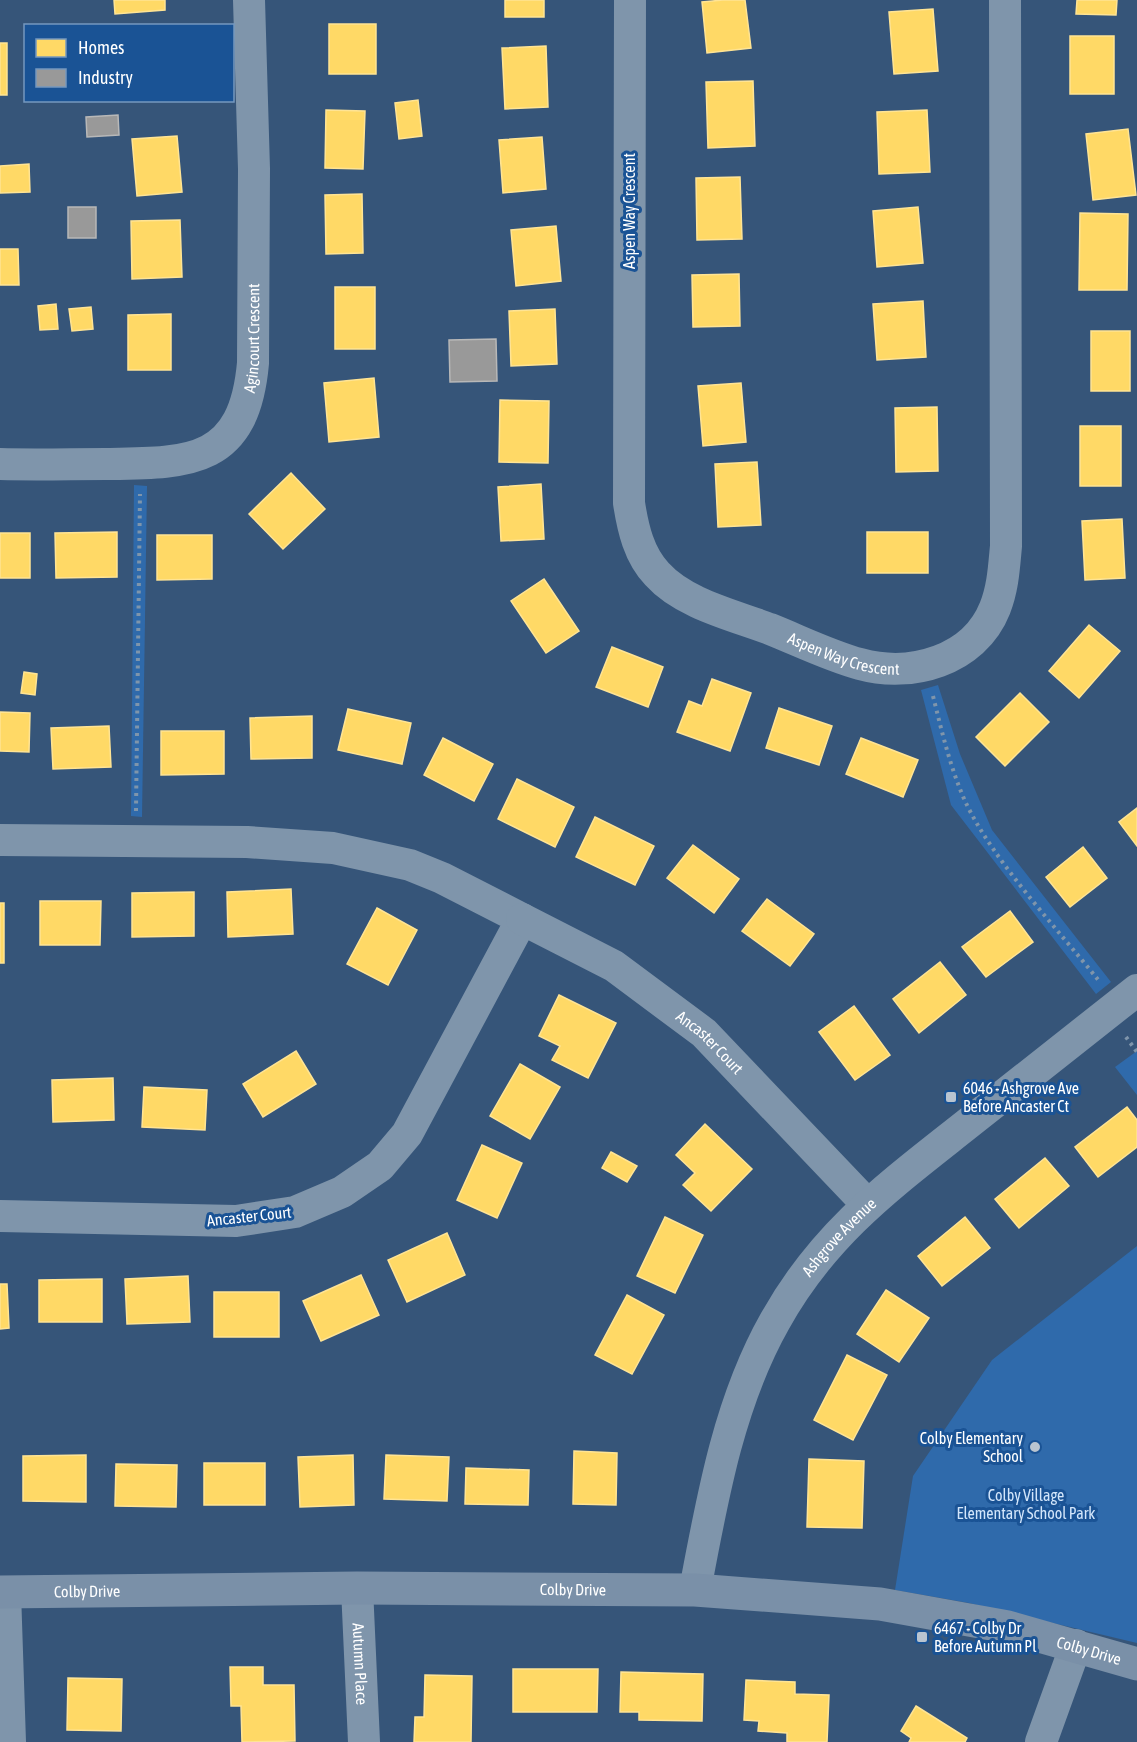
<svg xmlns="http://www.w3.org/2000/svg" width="1137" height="1742" viewBox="0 0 1137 1742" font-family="'Asap Condensed',sans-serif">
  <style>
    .green { fill: #2f6aab }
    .homes { fill: #ffd966; stroke: #ffe494; stroke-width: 1.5 }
    .industry { fill: #999; stroke: #b8b8b8; stroke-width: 1.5 }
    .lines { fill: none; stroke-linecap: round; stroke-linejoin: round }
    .path { stroke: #7f95ab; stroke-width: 4; stroke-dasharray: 3 4.5; stroke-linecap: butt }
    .street { stroke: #7f95ab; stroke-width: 32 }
    .secondary { stroke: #7a90a8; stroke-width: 33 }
    .poi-dot { fill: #b9c4d0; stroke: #1a5395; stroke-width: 2 }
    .labels { text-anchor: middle; stroke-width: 6; stroke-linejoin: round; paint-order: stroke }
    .street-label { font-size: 16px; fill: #fff; stroke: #1a5395 }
    .poi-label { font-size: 16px; fill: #fff; stroke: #1a5395; text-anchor: start }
    .park-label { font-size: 16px; fill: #d3e6fb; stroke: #1a5395 }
  </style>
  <rect width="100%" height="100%" fill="#365579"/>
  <g class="green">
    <path d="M134 485 147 486 142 817 131 816Z"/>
    <path d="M938 685 960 754 992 830 1111 982 1096 994 951 805 921 690Z"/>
    <path d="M1137 1051V1095L1115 1067Z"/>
    <path d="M1137 1246V1643L969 1603 895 1590 913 1476 992 1360Z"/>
  </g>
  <g class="homes">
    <path d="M114 0H165V10L115 14Z"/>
    <rect x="505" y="0" width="39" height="17"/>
    <path d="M723 0H745L751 48 707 53 702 2Z"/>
    <path d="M1077 0H1117L1116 15 1076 14Z"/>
    <path d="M933 9 938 71 894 74 889 12Z"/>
    <rect x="329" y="24" width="47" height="50"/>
    <rect x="1070" y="36" width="44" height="58"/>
    <rect x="0" y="43" width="7" height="52"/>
    <path d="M546 46 548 107 505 109 502 48Z"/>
    <path d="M753 81 755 146 708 148 706 82Z"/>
    <path d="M418 100 422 136 399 139 395 103Z"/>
    <path d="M326 110 365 111 363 169 325 168Z"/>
    <path d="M927 110 930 172 879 174 877 112Z"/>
    <path d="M1128 129 1136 195 1093 200 1086 134Z"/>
    <path d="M177 136 182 192 137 196 132 139Z"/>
    <path d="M542 137 546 189 503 193 499 140Z"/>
    <path d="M29 164 30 192 0 193V166Z"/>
    <path d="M740 177 742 239 697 240 696 178Z"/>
    <path d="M362 194 363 253 326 254 325 195Z"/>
    <path d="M918 207 923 263 877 267 873 211Z"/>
    <path d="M1080 213 1128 214 1127 290H1079Z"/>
    <path d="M180 220 182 277 132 279 131 221Z"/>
    <path d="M556 226 561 281 516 286 511 230Z"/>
    <path d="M0 249H18L19 285H0Z"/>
    <path d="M739 274 740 326 693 327 692 275Z"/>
    <rect x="335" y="287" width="40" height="62"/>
    <path d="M923 301 926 357 877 360 873 304Z"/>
    <path d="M56 304 58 329 40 330 38 306Z"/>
    <path d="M91 307 93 329 72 331 69 309Z"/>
    <path d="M555 309 557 364 511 366 509 311Z"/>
    <path d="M171 314V370H128V315Z"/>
    <rect x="1091" y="331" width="39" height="60"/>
    <path d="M374 378 379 437 329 442 324 383Z"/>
    <path d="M741 383 746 442 703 446 698 386Z"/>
    <path d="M500 400 549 401 548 463 499 462Z"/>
    <path d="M937 407 938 471 896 472 895 408Z"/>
    <rect x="1080" y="426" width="41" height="60"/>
    <path d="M757 462 761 525 718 527 715 464Z"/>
    <path d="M291 473 325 509 283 549 249 514Z"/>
    <path d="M541 484 544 539 501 541 498 487Z"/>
    <path d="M1122 519 1125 578 1085 580 1082 521Z"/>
    <path d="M117 532V577L56 578 55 533Z"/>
    <rect x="867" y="532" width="61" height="41"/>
    <rect x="0" y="533" width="30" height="45"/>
    <path d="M157 535H212V579L157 580Z"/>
    <path d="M544 579 579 631 546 653 511 601Z"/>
    <path d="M1089 625 1120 651 1079 698 1049 671Z"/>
    <path d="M612 647 663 667 648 707 596 687Z"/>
    <path d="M24 672 37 674 35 695 21 693Z"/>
    <path d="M712 679 751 693 730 751 677 732 689 701 702 706Z"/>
    <path d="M1020 693 1049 722 1005 766 976 737Z"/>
    <path d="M779 708 832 726 819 765 766 748Z"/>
    <path d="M348 709 411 723 402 764 338 750Z"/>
    <path d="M0 712 30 713 29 752 0 751Z"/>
    <path d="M312 716V758L251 759 250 718Z"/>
    <path d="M109 726 111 767 53 769 51 728Z"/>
    <path d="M161 731H224V774L161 775Z"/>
    <path d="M443 738 493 764 474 801 424 775Z"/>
    <path d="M861 738 918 760 903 797 846 774Z"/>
    <path d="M517 779 574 807 555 847 498 819Z"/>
    <path d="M1137 808V846L1119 822Z"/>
    <path d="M595 817 654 846 635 885 576 857Z"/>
    <path d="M693 845 739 879 714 913 667 878Z"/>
    <path d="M1083 847 1107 878 1070 907 1046 877Z"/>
    <path d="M291 889 293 934 228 937 227 892Z"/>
    <path d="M194 892V936L132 937V893Z"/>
    <path d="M767 899 814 934 790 966 742 931Z"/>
    <path d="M40 901H101L100 945H40Z"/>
    <rect x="0" y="903" width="4" height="60"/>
    <path d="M377 908 417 930 388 985 347 964Z"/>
    <path d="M1010 911 1033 942 986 977 962 947Z"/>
    <path d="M940 962 966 995 919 1033 893 999Z"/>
    <path d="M559 995 616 1023 588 1078 552 1060 560 1046 539 1036Z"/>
    <path d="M854 1006 890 1055 855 1080 819 1032Z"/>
    <path d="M296 1051 316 1084 263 1117 243 1084Z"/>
    <path d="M520 1064 560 1087 530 1139 490 1116Z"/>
    <path d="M113 1078 114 1120 53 1122 52 1080Z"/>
    <path d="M144 1087 207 1090 205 1130 142 1127Z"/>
    <path d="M1127 1107 1137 1120V1147L1098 1177 1075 1147Z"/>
    <path d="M705 1124 752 1169 711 1211 683 1185 695 1173 676 1155Z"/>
    <path d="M482 1145 522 1163 497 1218 457 1200Z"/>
    <path d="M611 1152 637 1166 627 1182 602 1168Z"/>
    <path d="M1045 1158 1069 1186 1019 1228 995 1199Z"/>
    <path d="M665 1217 703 1235 675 1293 637 1276Z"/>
    <path d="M965 1217 990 1248 942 1286 918 1256Z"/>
    <path d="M447 1233 465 1275 407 1302 388 1260Z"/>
    <path d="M361 1275 379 1315 321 1341 303 1301Z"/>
    <path d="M188 1276 190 1322 127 1324 125 1279Z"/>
    <path d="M102 1279V1322H39V1280Z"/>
    <path d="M0 1284H7L9 1328 0 1329Z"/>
    <path d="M886 1290 929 1318 899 1362 857 1334Z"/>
    <rect x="214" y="1292" width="65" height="45"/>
    <path d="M627 1295 664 1315 632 1374 595 1355Z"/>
    <path d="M847 1355 887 1375 853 1440 814 1420Z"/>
    <path d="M574 1451 617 1453 616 1505 573 1504Z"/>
    <path d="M86 1455V1502L23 1501V1456Z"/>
    <path d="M353 1455 354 1505 300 1507 298 1457Z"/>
    <path d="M386 1455 449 1457 447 1501 384 1499Z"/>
    <path d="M809 1459 864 1461 862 1528 807 1527Z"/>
    <rect x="204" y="1463" width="61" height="42"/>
    <path d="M116 1464 177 1465 176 1507 115 1506Z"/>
    <path d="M466 1468 529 1470 528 1505 465 1504Z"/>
    <path d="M230 1667H263V1685H294L295 1741 242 1742 241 1706H231Z"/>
    <path d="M513 1669H598L597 1712H513Z"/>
    <path d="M621 1672 703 1674 702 1721 639 1720V1712H620Z"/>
    <path d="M425 1675 472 1676 471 1742H414L415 1717H424Z"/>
    <path d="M68 1678 122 1679 121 1731 67 1730Z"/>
    <path d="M746 1680 795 1682V1694L829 1695 827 1742H787V1733L758 1731 759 1721 744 1720Z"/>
    <path d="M916 1706 967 1738 965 1742H909L911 1738 901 1731Z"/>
  </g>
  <g class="industry">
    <path d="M118 115 119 135 87 137 86 117Z"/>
    <rect x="68" y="207" width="28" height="31"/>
    <path d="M496 339 497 381 450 382 449 340Z"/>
  </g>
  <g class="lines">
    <g class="path">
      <path d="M933 696C942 732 950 767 965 801 993 861 1057 928 1099 981"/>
      <path d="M136 811 140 494"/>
      <path d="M1126 1037 1137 1052"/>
    </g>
    <g class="street">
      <path id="s1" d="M630 0 629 503C633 529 639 555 657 574 684 604 733 615 770 629 800 641 830 656 860 664 911 678 974 661 995 608 1003 588 1004 567 1006 546L1005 0"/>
      <path id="s2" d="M0 464C35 465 71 464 106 464 190 463 244 464 253 363L254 169 249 0"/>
      <path d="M0 840 247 842 333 848 410 865 442 878 522 919 407 1134 380 1166 342 1192 295 1212 236 1221 0 1216"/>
      <path id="s3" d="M522 919 614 966 704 1033 867 1204"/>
      <path id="s4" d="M357 1588 364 1742"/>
      <path id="s5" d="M695 1590C712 1499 729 1402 775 1321 824 1233 889 1186 966 1125 1023 1080 1080 1035 1137 990"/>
      <path d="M5 1592 10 1742"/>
      <path d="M1041 1742 1076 1645"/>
    </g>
    <path class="secondary" id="s6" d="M0 1592 357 1588 695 1590 880 1604 1008 1627 1137 1664"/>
  </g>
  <g class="poi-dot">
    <rect x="945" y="1091" width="12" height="12" rx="3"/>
    <circle cx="1035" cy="1447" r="6"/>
    <rect x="916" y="1631" width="12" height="12" rx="3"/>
  </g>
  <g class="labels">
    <g class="street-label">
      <text transform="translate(629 211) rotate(-90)" y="6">Aspen Way Crescent</text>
      <text dy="6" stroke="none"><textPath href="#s2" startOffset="338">Agincourt Crescent</textPath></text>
      <text dy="6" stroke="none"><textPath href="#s1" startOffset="786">Aspen Way Crescent</textPath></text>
      <text dy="6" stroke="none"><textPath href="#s3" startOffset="226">Ancaster Court</textPath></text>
      <text transform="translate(249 1216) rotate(-6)" y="6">Ancaster Court</text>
      <text dy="6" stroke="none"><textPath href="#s5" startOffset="388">Ashgrove Avenue</textPath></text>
      <text dy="6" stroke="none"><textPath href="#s6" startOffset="573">Colby Drive</textPath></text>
      <text dy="6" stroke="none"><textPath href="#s6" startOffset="87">Colby Drive</textPath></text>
      <text dy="6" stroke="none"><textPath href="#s6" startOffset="1095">Colby Drive</textPath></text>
      <text dy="6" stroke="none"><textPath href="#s4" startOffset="76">Autumn Place</textPath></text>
    </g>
    <g class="poi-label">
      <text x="963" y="1094">6046 - Ashgrove Ave<tspan x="963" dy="18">Before Ancaster Ct</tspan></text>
      <text x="1023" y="1444" text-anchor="end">Colby Elementary<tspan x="1023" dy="18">School</tspan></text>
      <text x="934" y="1634">6467 - Colby Dr<tspan x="934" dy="18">Before Autumn Pl</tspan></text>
    </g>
    <g class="park-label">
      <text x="1026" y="1501">Colby Village<tspan x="1026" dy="18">Elementary School Park</tspan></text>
    </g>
  </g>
  <rect x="24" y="24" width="210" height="78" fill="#1a5395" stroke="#7698bf" stroke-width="1.5"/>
  <rect x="36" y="39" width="30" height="18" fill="#ffd966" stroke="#7698bf" stroke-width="1.5"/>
  <text x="78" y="54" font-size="18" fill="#ffffff">Homes</text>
  <rect x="36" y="69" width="30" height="18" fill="#999999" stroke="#7698bf" stroke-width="1.5"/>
  <text x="78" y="84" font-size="18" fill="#ffffff">Industry</text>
</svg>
